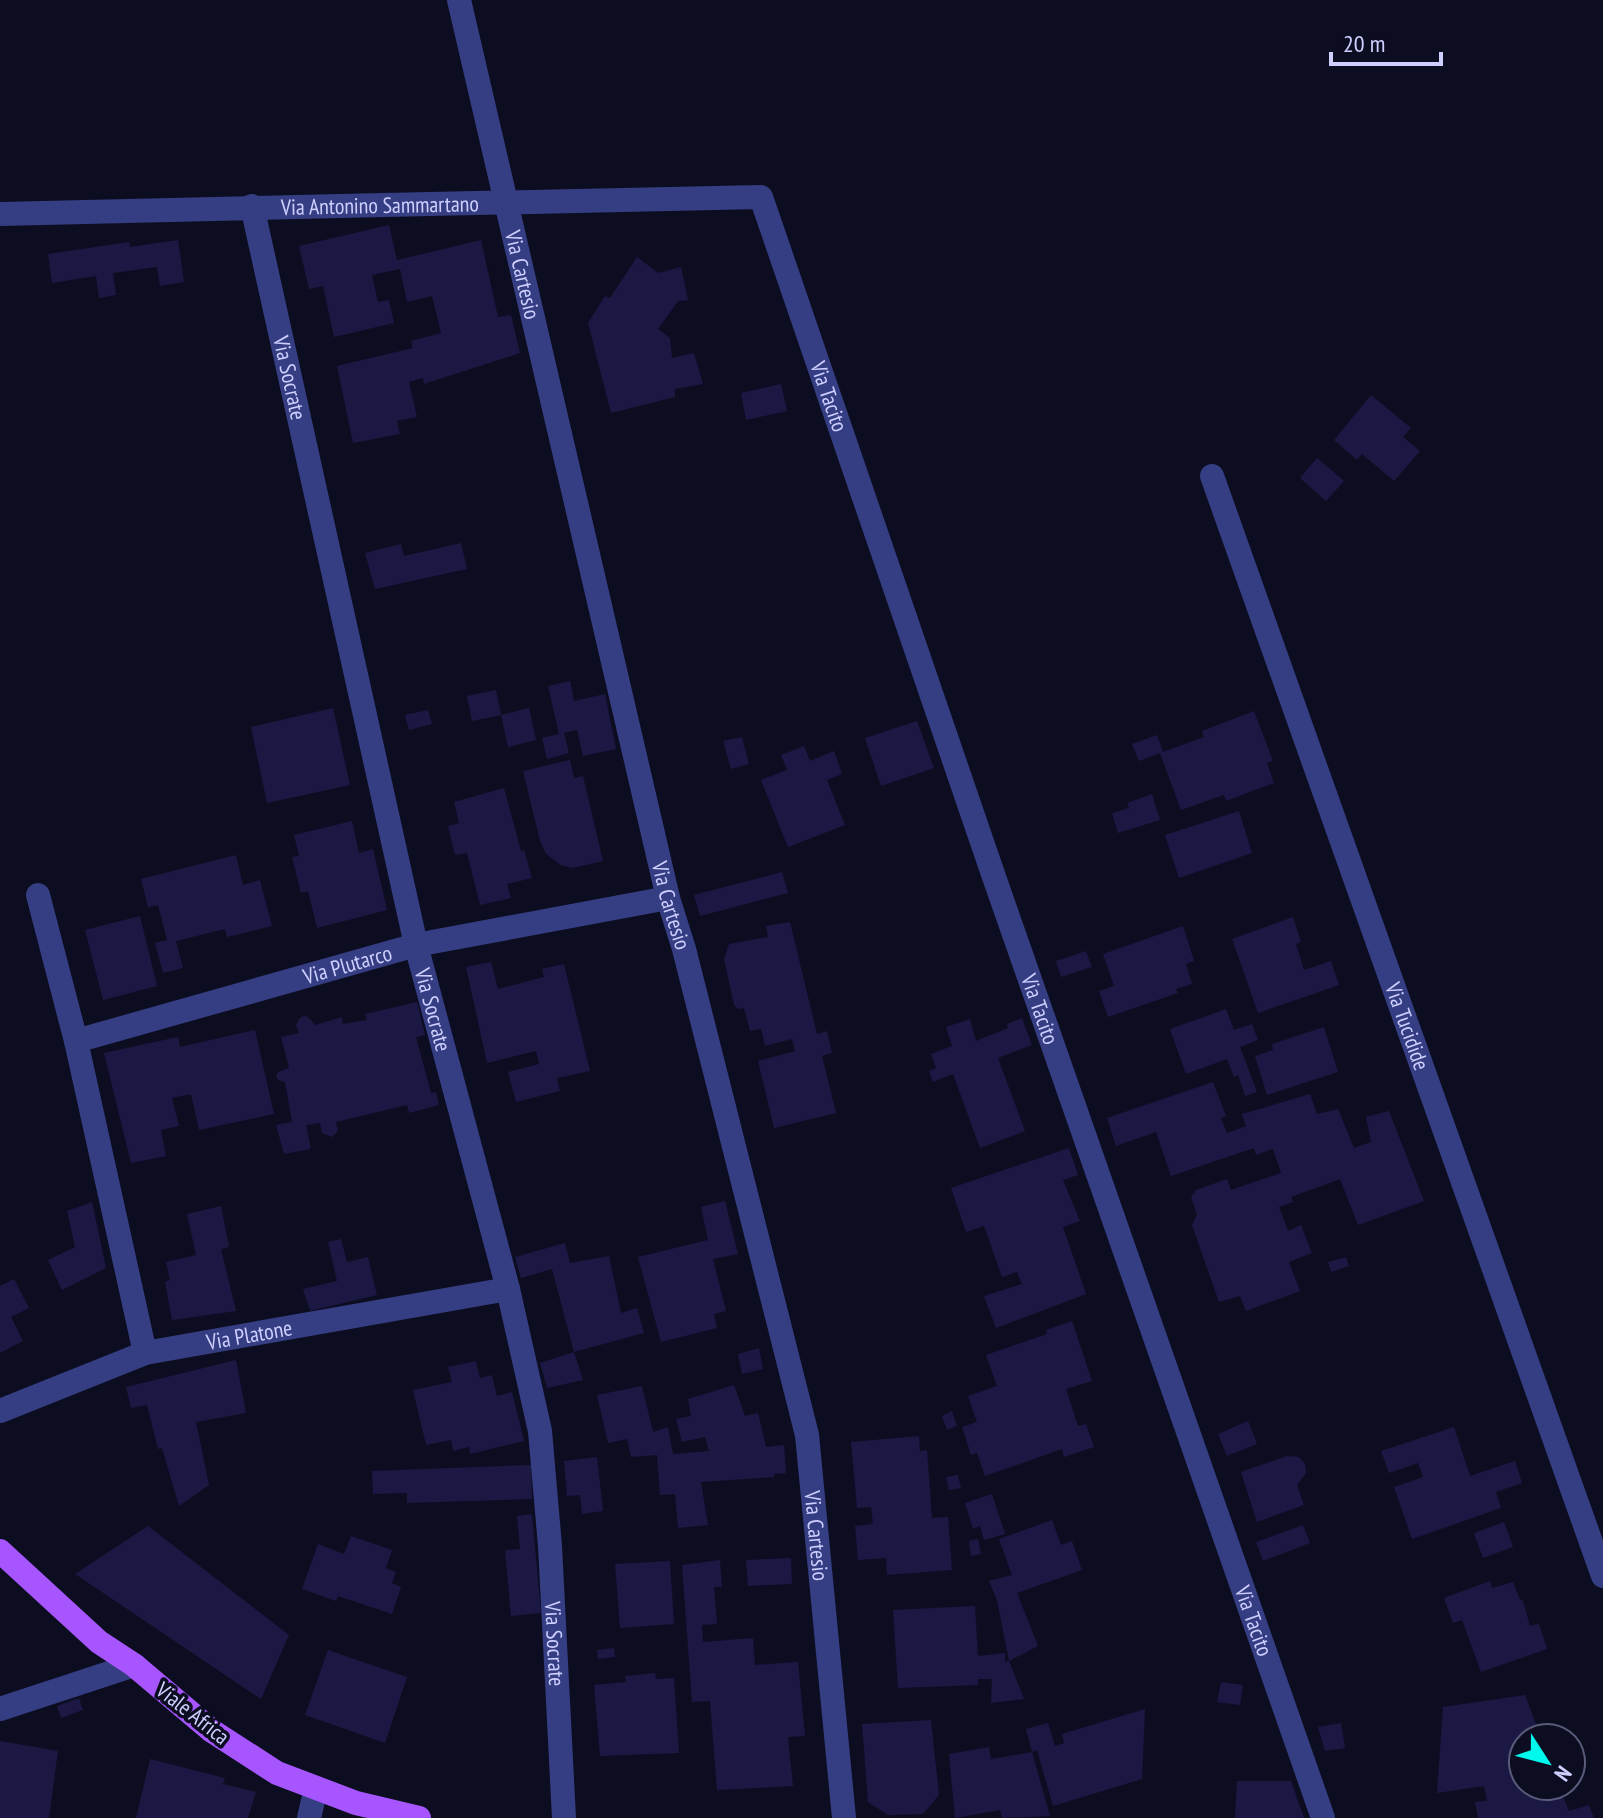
<svg xmlns="http://www.w3.org/2000/svg" width="1603" height="1818" viewBox="0 0 1603 1818" font-family="'PT Sans Narrow',sans-serif">
  <style>
    .building { fill: #1b1844 }
    .lines { fill: none; stroke-linecap: round; stroke-linejoin: round }
    .minor { stroke: #363e83; stroke-width: 24 }
    .major { stroke: #a655ff; stroke-width: 24 }
    .labels { text-anchor: middle; stroke-width: 7; stroke-linejoin: round; paint-order: stroke }
    .street-label { font-size: 22px; fill: #cecfff; stroke: #0d0d22 }
  </style>
  <rect width="100%" height="100%" fill="#0d0d22"/>
  <g class="building">
    <path d="M389 225 397 260 481 240 498 317 511 315 520 353 424 384 423 378 409 382 417 417 397 421 400 434 353 443 337 366 413 348 411 341 441 333 432 296 407 302 400 269 372 275 378 302 389 300 394 323 334 337 323 286 309 289 299 246Z"/>
    <path d="M178 240 184 282 160 286 157 267 113 273 116 295 99 298 96 276 52 283 48 254 129 242 130 247Z"/>
    <path d="M637 257 658 273 681 267 688 300 678 301 658 329 670 338 672 358 694 353 703 384 675 389V397L611 413 588 323 605 296 610 298Z"/>
    <path d="M781 384 787 411 746 420 741 393Z"/>
    <path d="M1371 395 1411 428 1403 437 1420 451 1394 481 1362 454 1357 460 1334 440Z"/>
    <path d="M1317 458 1344 481 1326 501 1300 478Z"/>
    <path d="M461 543 467 569 375 589 365 553 401 544 404 556Z"/>
    <path d="M570 681 574 701 605 694 616 749 583 756 577 730 564 733 569 753 547 759 542 738 559 734 548 686Z"/>
    <path d="M496 690 501 715 529 708 536 740 508 747 501 715 472 721 467 696Z"/>
    <path d="M333 708 350 785 267 803 251 727Z"/>
    <path d="M428 710 432 724 409 730 405 715Z"/>
    <path d="M1254 711 1273 761 1267 763 1274 783 1226 801 1224 795 1181 810 1160 753 1139 761 1132 744 1157 735 1163 752 1204 737 1202 731Z"/>
    <path d="M917 721 934 768 881 786 865 738Z"/>
    <path d="M742 737 749 764 731 769 723 741Z"/>
    <path d="M804 746 810 761 834 751 842 774 827 780 845 825 788 847 761 780 787 770 781 755Z"/>
    <path d="M570 760 574 778 583 776 603 861 573 868 561 865 546 854 540 841 523 771Z"/>
    <path d="M504 788 521 851 524 850 532 878 507 884 511 898 480 905 467 853 455 855 448 826 459 823 454 802Z"/>
    <path d="M1152 794 1160 820 1118 833 1112 813 1129 808 1127 803Z"/>
    <path d="M1239 811 1252 853 1179 878 1165 835Z"/>
    <path d="M352 821 359 853 373 849 387 910 317 928 308 891 301 893 292 857 299 856 294 835Z"/>
    <path d="M236 855 243 885 260 880 272 926 227 937 225 929 176 941 183 968 163 973 155 943 167 940 158 905 148 907 141 879Z"/>
    <path d="M782 872 788 893 700 916 694 895Z"/>
    <path d="M140 916 157 986 103 1000 85 930Z"/>
    <path d="M1293 917 1301 942 1296 944 1304 970 1331 961 1339 985 1258 1013 1232 939Z"/>
    <path d="M790 922 817 1034 827 1031 832 1053 822 1056 836 1113 774 1128 758 1061 795 1051 792 1039 765 1046 761 1029 750 1031 744 1008 738 1009 734 1005 724 959 729 944 768 937 766 926Z"/>
    <path d="M1183 926 1194 961 1186 964 1192 984 1176 989 1178 993 1108 1017 1099 991 1114 986 1103 954Z"/>
    <path d="M1086 951 1092 967 1061 977 1056 961Z"/>
    <path d="M491 962 498 989 544 977 542 969 564 964 590 1071 557 1078 560 1091 516 1102 508 1072 539 1064 536 1051 487 1063 466 967Z"/>
    <path d="M417 1002 425 1035 416 1037 431 1093 436 1092 439 1105 409 1113 407 1105 336 1122 338 1131 332 1137 322 1133 320 1123 306 1125 311 1149 284 1154 276 1125 292 1122 285 1082 278 1080 276 1076 278 1072 289 1068 281 1037 299 1033 296 1025 300 1018 304 1016 308 1017 315 1025 342 1017 343 1024 367 1020 365 1014Z"/>
    <path d="M1226 1009 1234 1030 1252 1024 1258 1040 1240 1047 1257 1092 1245 1096 1238 1075 1234 1077 1227 1059 1186 1074 1170 1029Z"/>
    <path d="M1022 1018 1032 1045 998 1058 1025 1131 980 1148 953 1074 933 1082 929 1071 936 1068 931 1054 952 1046 946 1027 970 1019 976 1041 1008 1028 1007 1024Z"/>
    <path d="M1324 1027 1338 1072 1267 1095 1255 1056 1273 1050 1272 1044Z"/>
    <path d="M255 1030 274 1114 199 1130 191 1094 172 1098 179 1126 161 1130 166 1156 131 1163 104 1053 178 1037 180 1047Z"/>
    <path d="M1213 1082 1226 1116 1221 1118 1227 1133 1246 1126 1242 1114 1310 1094 1317 1114 1338 1109 1354 1148 1371 1142 1366 1117 1389 1111 1424 1201 1358 1225 1340 1179 1291 1197 1293 1202 1279 1207 1288 1231 1301 1225 1312 1253 1289 1262 1300 1291 1246 1311 1240 1296 1219 1302 1192 1225 1197 1215 1191 1197 1196 1190 1227 1179 1231 1190 1281 1173 1273 1149 1256 1155 1254 1148 1171 1176 1156 1132 1116 1146 1107 1118Z"/>
    <path d="M1069 1148 1078 1175 1063 1180 1080 1221 1063 1227 1086 1294 996 1328 984 1296 1022 1284 1017 1272 1002 1277 984 1226 966 1232 951 1188Z"/>
    <path d="M725 1201 738 1254 713 1259 726 1311 714 1314 717 1328 661 1342 638 1257 708 1240 701 1207Z"/>
    <path d="M92 1202 106 1268 62 1290 48 1260 75 1247 67 1211Z"/>
    <path d="M221 1206 229 1247 221 1249 236 1311 172 1320 165 1282 170 1280 166 1262 196 1255 187 1214Z"/>
    <path d="M341 1239 347 1262 368 1257 377 1295 310 1311 303 1289 337 1281 328 1242Z"/>
    <path d="M565 1243 570 1263 609 1256 621 1313 637 1308 644 1333 574 1352 552 1269 521 1278 515 1257Z"/>
    <path d="M1346 1257 1349 1266 1331 1272 1328 1262Z"/>
    <path d="M14 1279 29 1308 11 1317 23 1341 0 1353V1286Z"/>
    <path d="M1072 1321 1092 1381 1066 1389 1078 1426 1086 1424 1094 1447 1064 1457 1062 1449 985 1476 977 1453 971 1455 962 1427 977 1422 968 1396 997 1386 986 1355 1047 1334 1046 1330Z"/>
    <path d="M759 1348 763 1369 742 1374 738 1354Z"/>
    <path d="M574 1352 583 1380 547 1388 540 1363Z"/>
    <path d="M236 1360 246 1413 196 1422 209 1485 179 1506 162 1448 158 1449 147 1405 131 1408 126 1387Z"/>
    <path d="M476 1361 480 1378 492 1375 497 1396 512 1392 524 1441 470 1454 469 1447 453 1451 451 1440 426 1445 413 1390 452 1382 448 1367Z"/>
    <path d="M734 1385 745 1416 758 1413 766 1447 784 1445 786 1473 774 1474V1477L701 1482 708 1525 678 1528 675 1494 660 1495 657 1455 631 1457 627 1439 608 1443 597 1395 642 1386 653 1432 668 1427 673 1454 709 1451 705 1437 682 1442 676 1419 691 1416 688 1399Z"/>
    <path d="M952 1411 957 1426 947 1430 942 1416Z"/>
    <path d="M1248 1421 1257 1444 1227 1456 1218 1434Z"/>
    <path d="M1454 1427 1470 1476 1515 1461 1522 1483 1496 1492 1501 1508 1412 1539 1394 1487 1423 1477 1418 1463 1389 1473 1381 1451Z"/>
    <path d="M919 1436 920 1451 927 1450 932 1518 948 1517 952 1570 887 1575 886 1558 858 1560 855 1526 873 1524 871 1507 857 1508 851 1442Z"/>
    <path d="M1287 1456 1299 1457 1305 1464 1306 1473 1297 1485 1304 1505 1257 1522 1241 1472Z"/>
    <path d="M597 1457 603 1511 582 1514 580 1495 567 1496 564 1461Z"/>
    <path d="M531 1465 532 1499 407 1503V1493L373 1494 372 1471Z"/>
    <path d="M958 1475 961 1488 949 1490 946 1477Z"/>
    <path d="M992 1494 1005 1534 984 1540 980 1526 973 1529 965 1503Z"/>
    <path d="M532 1514 541 1613 511 1616 505 1550 520 1549 517 1516Z"/>
    <path d="M1052 1520 1061 1545 1072 1541 1082 1570 1017 1593 1038 1646 1009 1661 1024 1699 991 1703 992 1679H978V1685L898 1688 893 1610 975 1606 978 1656 1005 1653V1662L1009 1661 997 1600 989 1581 1012 1575 999 1539Z"/>
    <path d="M1504 1522 1513 1547 1483 1558 1474 1533Z"/>
    <path d="M1303 1525 1310 1543 1263 1561 1256 1542Z"/>
    <path d="M148 1526 289 1635 261 1699 75 1574Z"/>
    <path d="M351 1536 392 1550 386 1568 396 1572 392 1583 401 1587 392 1614 338 1596 336 1601 302 1589 318 1544 344 1554Z"/>
    <path d="M978 1539 981 1554 971 1556 969 1541Z"/>
    <path d="M791 1558 792 1584 748 1586 746 1560Z"/>
    <path d="M720 1560 722 1587H714L717 1624 702 1625 703 1642 753 1638 755 1665 798 1662 805 1736 788 1737 793 1786 717 1790 710 1701 692 1702 682 1565Z"/>
    <path d="M670 1561 674 1624 620 1628 615 1564Z"/>
    <path d="M1490 1581 1492 1588 1513 1582 1519 1598 1523 1601 1530 1626 1539 1624 1547 1649 1481 1672 1462 1620 1453 1623 1444 1598Z"/>
    <path d="M614 1648 615 1657 598 1659 597 1650Z"/>
    <path d="M328 1650 407 1677 385 1743 305 1715Z"/>
    <path d="M655 1673 656 1679 674 1678 679 1753 600 1756 594 1685 626 1682 625 1676Z"/>
    <path d="M1221 1682 1243 1685 1240 1705 1217 1702Z"/>
    <path d="M1525 1695 1541 1738H1523V1786H1559L1569 1811 1589 1805 1594 1818H1478L1475 1802 1487 1801 1484 1786 1437 1793 1443 1707Z"/>
    <path d="M79 1698 83 1710 61 1718 57 1706Z"/>
    <path d="M1145 1709 1142 1779 1053 1806 1037 1750 1032 1752 1026 1729 1048 1723 1055 1746 1064 1743 1062 1734Z"/>
    <path d="M931 1720 939 1795 923 1814 888 1815 868 1802 862 1724Z"/>
    <path d="M1341 1723 1345 1748 1325 1751 1318 1727Z"/>
    <path d="M0 1741 58 1751 49 1818H0Z"/>
    <path d="M989 1747 991 1759 1032 1752 1050 1816 1002 1818 1000 1810 955 1818 949 1754Z"/>
    <path d="M150 1759 225 1778 223 1784 256 1792 248 1818H136Z"/>
    <path d="M1237 1781H1291L1304 1818H1235Z"/>
  </g>
  <g class="lines">
    <g class="minor">
      <path id="s1" d="M459 0 668 898 684 949 807 1435 844 1818"/>
      <path id="s2" d="M252 206 416 945 508 1289 540 1431 550 1546 564 1818"/>
      <path id="s3" d="M0 214C254 206 507 204 761 197L993 874 1323 1818"/>
      <path id="s4" d="M1212 476 1603 1576"/>
      <path d="M38 895 76 1041 145 1353"/>
      <path id="s5" d="M76 1041 416 945 668 898"/>
      <path id="s6" d="M0 1411 145 1353 508 1289"/>
      <path d="M0 1709 134 1665"/>
      <path d="M309 1818 316 1788"/>
    </g>
    <path class="major" d="M0 1551 99 1642 134 1665 212 1731 277 1773 356 1803 419 1818"/>
  </g>
  <g class="labels">
    <g class="street-label">
      <text dy="8" stroke="none"><textPath href="#s3" startOffset="380">Via Antonino Sammartano</textPath></text>
      <text dy="8" stroke="none"><textPath href="#s1" startOffset="282">Via Cartesio</textPath></text>
      <text dy="8" stroke="none"><textPath href="#s2" startOffset="176">Via Socrate</textPath></text>
      <text dy="8" stroke="none"><textPath href="#s3" startOffset="972">Via Tacito</textPath></text>
      <text dy="8" stroke="none"><textPath href="#s1" startOffset="930">Via Cartesio</textPath></text>
      <text dy="8" stroke="none"><textPath href="#s5" startOffset="282">Via Plutarco</textPath></text>
      <text dy="8" stroke="none"><textPath href="#s3" startOffset="1620">Via Tacito</textPath></text>
      <text dy="8" stroke="none"><textPath href="#s2" startOffset="824">Via Socrate</textPath></text>
      <text dy="8" stroke="none"><textPath href="#s4" startOffset="584">Via Tucidide</textPath></text>
      <text dy="8" stroke="none"><textPath href="#s6" startOffset="262">Via Platone</textPath></text>
      <text dy="8" stroke="none"><textPath href="#s1" startOffset="1578">Via Cartesio</textPath></text>
      <text dy="8" stroke="none"><textPath href="#s3" startOffset="2268">Via Tacito</textPath></text>
      <text dy="8" stroke="none"><textPath href="#s2" startOffset="1472">Via Socrate</textPath></text>
      <text transform="translate(193 1713) rotate(38)" y="8">Viale Africa</text>
    </g>
  </g>
  <g transform="translate(1547 1762) rotate(126)"><circle r="38" fill="#0d0d22" stroke="#5a5b7a" stroke-width="2"/>
  <path d="M0-6L14 30L0 20L-14 30Z" fill="#00f9ed"/>
  <text y="-12" font-size="22" font-weight="bold" text-anchor="middle" fill="#cecfff">N</text>
  </g>
  <path d="M1331 52v12h110v-12" fill="none" stroke="#cecfff" stroke-width="4"/>
  <text x="1343" y="52" font-size="24" fill="#cecfff" stroke="#0d0d22" stroke-width="6" paint-order="stroke">20 m</text>
</svg>
